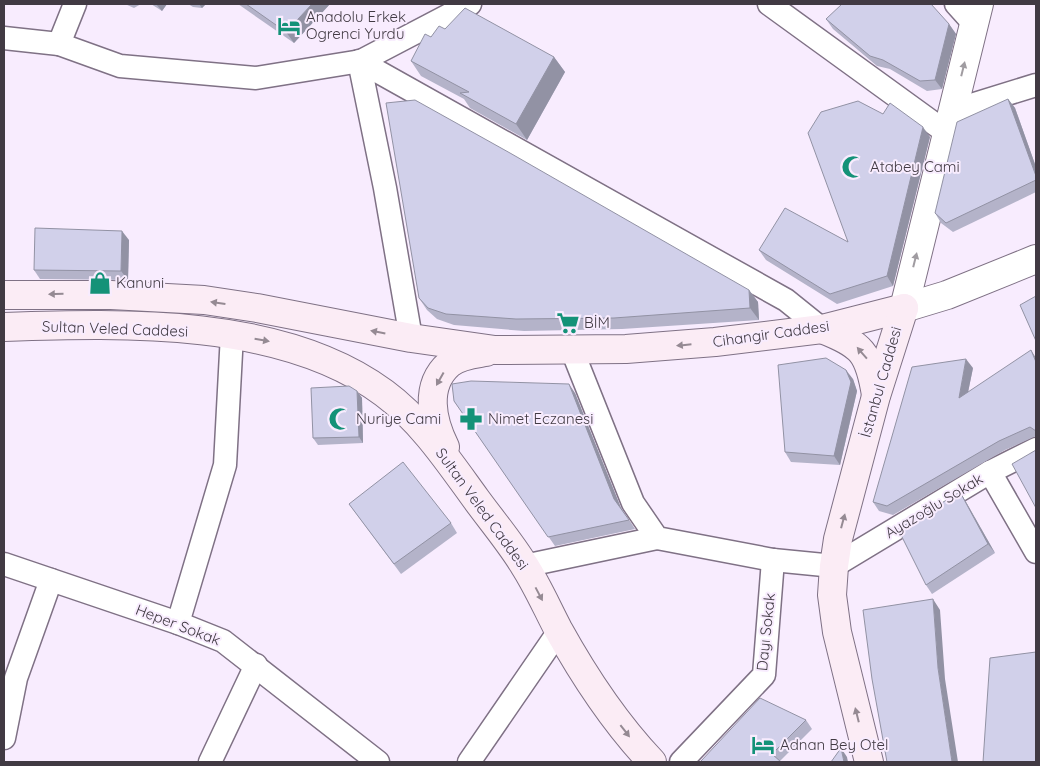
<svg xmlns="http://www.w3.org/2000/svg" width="1040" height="766" viewBox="0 0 1040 766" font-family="Quicksand,sans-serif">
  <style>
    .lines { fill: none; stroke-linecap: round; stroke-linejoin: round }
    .minor-casing { stroke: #7f7185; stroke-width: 25 }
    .tertiary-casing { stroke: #7f7185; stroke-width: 30 }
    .secondary-casing { stroke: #7f7185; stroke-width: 30 }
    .minor { stroke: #fff; stroke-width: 22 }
    .tertiary { stroke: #fff; stroke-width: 28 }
    .secondary { stroke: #fbecf5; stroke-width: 28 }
    .wall { fill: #b4b3c9 }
    .shaded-wall { fill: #9292a4 }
    .building { fill: #d1d0ea; stroke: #9292a4 }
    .oneway { fill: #a09ca1 }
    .oneway2 { fill: #958a93 }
    .labels { text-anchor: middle; stroke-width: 4; stroke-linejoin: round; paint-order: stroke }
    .poi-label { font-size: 15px; fill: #413a43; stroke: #f8ecfe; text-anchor: start }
    .street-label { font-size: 15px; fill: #413a43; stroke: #f8ecfe }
  </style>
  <rect width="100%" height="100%" fill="#f8ecfe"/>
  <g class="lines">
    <defs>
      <g id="minor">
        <path d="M769 4 947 133"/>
        <path d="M956 4 974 24"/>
        <path d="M4 38 59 44 75 4"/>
        <path d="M59 44 120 66 256 78 361 61 470 4"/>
        <path d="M952 111 1036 85"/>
        <path d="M411 338 385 188 359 61 786 300 822 329"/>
        <path d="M572 350 633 503 657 538 773 560 834 566 990 472 1036 449"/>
        <path d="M990 472 1036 552"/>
        <path d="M4 564 178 623 223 641 378 762"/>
        <path d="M524 566 657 538"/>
        <path d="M178 623 225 465 232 334"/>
        <path d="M4 738 16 678 51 580"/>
        <path d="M210 762 256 665"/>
        <path d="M469 762 559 631"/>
        <path d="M681 762 764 675 773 560"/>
      </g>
      <g id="tertiary">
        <path d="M904 308 979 4"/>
        <path d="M904 308 947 295 1036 259"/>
      </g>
      <g id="secondary">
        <path d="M4 295H111L204 300 257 308 411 338 495 350 626 349 715 342 822 329 904 308"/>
        <path d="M4 327C125 323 283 318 384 393 422 421 449 462 476 499 492 521 510 542 524 565 537 585 547 608 558 629 584 676 615 723 652 762"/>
        <path d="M822 329C862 345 869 352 876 395"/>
        <path d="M445 447C432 421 424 386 449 364 459 355 474 354 486 352"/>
        <path d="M869 762 837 632 832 595 834 566 838 539 876 396 904 308"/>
      </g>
    </defs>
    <use href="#minor" class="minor-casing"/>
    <use href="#tertiary" class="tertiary-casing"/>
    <use href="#secondary" class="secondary-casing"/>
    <use href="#minor" class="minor"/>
    <use href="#tertiary" class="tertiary"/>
    <use href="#secondary" class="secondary"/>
  </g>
  <g class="wall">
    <path d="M125 4H141L134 8Z"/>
    <path d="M151 4H167L162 11Z"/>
    <path d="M188 4H206L202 8 193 7Z"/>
    <path d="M238 4H330L294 43Z"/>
    <path d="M826 19 949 24 956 34 942 89 927 91 890 69 877 66 833 29Z"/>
    <path d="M445 29 554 57 565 72 527 140 470 108 464 99 421 76 411 61 431 37Z"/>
    <path d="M1008 99 1015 108 1036 167V192L953 232 941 223 935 213Z"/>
    <path d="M883 114 930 137 893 286 837 304 766 260 759 250 848 242Z"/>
    <path d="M129 240 128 280 40 279 34 270Z"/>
    <path d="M749 290 758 302 759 320 622 329 524 331 454 325 437 319 427 310 419 298Z"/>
    <path d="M1036 358V436L1005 450 893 515 879 511 873 502 973 368 968 392Z"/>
    <path d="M853 379 857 391 840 465 791 462 785 452Z"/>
    <path d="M357 391 362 398 363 443 318 445 313 438Z"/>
    <path d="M575 393 621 508 635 529 555 546 454 401Z"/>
    <path d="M960 492 966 502 995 553 932 594 926 585Z"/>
    <path d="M349 504 451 523 457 533 401 574Z"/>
    <path d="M806 720 812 729 780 761 702 762Z"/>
  </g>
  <g class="shaded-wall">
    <path d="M156 4H167L162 11Z"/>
    <path d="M199 4H206L202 8Z"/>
    <path d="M312 4H330L294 43 286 32Z"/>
    <path d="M949 24 956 34 942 89 935 80Z"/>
    <path d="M554 57 565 72 527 140 516 124Z"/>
    <path d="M1008 99 1015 108 1036 167V176Z"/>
    <path d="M923 127 930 137 893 286 887 276Z"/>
    <path d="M122 231 129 240 128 280 121 271Z"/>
    <path d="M749 290 758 302 759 320 750 308Z"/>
    <path d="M1031 350 1036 358V362Z"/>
    <path d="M966 359 973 368 965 407 959 398Z"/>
    <path d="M846 370 853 379 857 391 840 465 834 456Z"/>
    <path d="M569 384 575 393 621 508 635 529 614 499Z"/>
    <path d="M357 391 362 398 363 443 359 437Z"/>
    <path d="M960 492 966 502 995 553 988 544Z"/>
    <path d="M933 599 940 610 945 679 958 762H952L938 668Z"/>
    <path d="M841 748 847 757 848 762H844Z"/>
  </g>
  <g class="building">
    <path d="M246 4H312L286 32Z"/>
    <path d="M842 4H931L949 24 935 80 920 81 883 60 870 56 826 19Z"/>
    <path d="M465 8 554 57 516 124 460 93 469 92 411 61 425 34 431 37 439 26 445 29Z"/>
    <path d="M1008 99 1036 176V180L946 223 935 213 957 122Z"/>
    <path d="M415 100 510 153 749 290 750 308 614 318 516 319 446 314 428 308 419 298 386 103Z"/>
    <path d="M858 101 883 114 890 103 923 127 887 276 830 294 759 250 785 208 848 242 808 133 821 112Z"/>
    <path d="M35 228 122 231 121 271 34 270Z"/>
    <path d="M1036 296V341L1020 305Z"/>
    <path d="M1031 350 1036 362V431L1030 427 999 441 887 506 873 502 912 367 966 359 959 398Z"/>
    <path d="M826 358 846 370 851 382 834 456 785 452 778 365Z"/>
    <path d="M471 381 569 384 614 499 629 520 548 537 454 401 452 384Z"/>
    <path d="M349 386 357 391 359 437 313 438 311 388Z"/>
    <path d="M1036 450V508L1012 464Z"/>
    <path d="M403 462 451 523 394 564 349 504Z"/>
    <path d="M960 492 988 544 926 585 898 529Z"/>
    <path d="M933 599 938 668 952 762H887L872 679 863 610Z"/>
    <path d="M1036 652V762H983L990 658Z"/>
    <path d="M760 698 806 720 772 754 781 762H702L701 761Z"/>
    <path d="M841 748 844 762H831Z"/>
  </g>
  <defs><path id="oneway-solid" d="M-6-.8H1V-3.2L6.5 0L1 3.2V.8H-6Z" transform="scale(1.25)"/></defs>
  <g class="oneway">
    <use href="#oneway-solid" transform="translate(963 69) rotate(-76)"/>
    <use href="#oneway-solid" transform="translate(915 260) rotate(-76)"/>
  </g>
  <g class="oneway2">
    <use href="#oneway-solid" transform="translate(56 294) rotate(179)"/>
    <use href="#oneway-solid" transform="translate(218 303) rotate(-172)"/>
    <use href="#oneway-solid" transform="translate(378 332) rotate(-169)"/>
    <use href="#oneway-solid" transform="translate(262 340) rotate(10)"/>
    <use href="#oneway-solid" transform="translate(684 345) rotate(174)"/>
    <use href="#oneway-solid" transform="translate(862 353) rotate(-131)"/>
    <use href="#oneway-solid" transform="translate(440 379) rotate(119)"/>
    <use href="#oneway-solid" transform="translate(843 521) rotate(-75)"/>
    <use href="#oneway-solid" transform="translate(539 594) rotate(62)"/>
    <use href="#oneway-solid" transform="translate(857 715) rotate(-104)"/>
    <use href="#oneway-solid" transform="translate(625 731) rotate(52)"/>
  </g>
  <defs>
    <symbol id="hotel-bare" viewBox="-9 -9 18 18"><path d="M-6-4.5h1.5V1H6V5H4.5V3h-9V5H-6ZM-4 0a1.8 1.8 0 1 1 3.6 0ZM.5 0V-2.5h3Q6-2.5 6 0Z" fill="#149278" stroke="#f8ecfe" stroke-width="2.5" paint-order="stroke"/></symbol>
    <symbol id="mosque-bare" viewBox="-9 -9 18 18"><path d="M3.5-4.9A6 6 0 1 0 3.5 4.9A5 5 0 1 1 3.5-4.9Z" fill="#149278" stroke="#f8ecfe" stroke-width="2.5" paint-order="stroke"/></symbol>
    <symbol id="shop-bare" viewBox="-9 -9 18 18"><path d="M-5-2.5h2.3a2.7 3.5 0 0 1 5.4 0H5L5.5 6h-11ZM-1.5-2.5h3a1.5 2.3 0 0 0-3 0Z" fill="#149278" stroke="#f8ecfe" stroke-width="2.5" paint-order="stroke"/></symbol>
    <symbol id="supermarket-bare" viewBox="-9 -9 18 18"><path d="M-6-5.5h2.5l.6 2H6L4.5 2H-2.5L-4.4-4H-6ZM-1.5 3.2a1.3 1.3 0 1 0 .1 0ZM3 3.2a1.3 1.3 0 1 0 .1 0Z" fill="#149278" stroke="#f8ecfe" stroke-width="2.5" paint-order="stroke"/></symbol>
    <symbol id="pharmacy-bare" viewBox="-9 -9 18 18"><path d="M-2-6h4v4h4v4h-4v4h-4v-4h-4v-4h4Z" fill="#149278" stroke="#f8ecfe" stroke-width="2.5" paint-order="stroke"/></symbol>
  </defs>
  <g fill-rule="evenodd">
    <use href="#hotel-bare" x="273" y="10" width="32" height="32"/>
    <use href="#mosque-bare" x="837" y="151" width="32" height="32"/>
    <use href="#shop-bare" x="84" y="267" width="32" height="32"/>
    <use href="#supermarket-bare" x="552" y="307" width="32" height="32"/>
    <use href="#mosque-bare" x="324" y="403" width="32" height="32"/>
    <use href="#pharmacy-bare" x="455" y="403" width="32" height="32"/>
    <use href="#hotel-bare" x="747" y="729" width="32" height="32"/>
  </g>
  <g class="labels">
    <g class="poi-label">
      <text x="306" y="22">Anadolu Erkek<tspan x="306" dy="17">Ogrenci Yurdu</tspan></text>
      <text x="870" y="172">Atabey Cami</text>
      <text x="116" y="288">Kanuni</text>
      <text x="584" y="328">BİM</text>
      <text x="356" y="424">Nuriye Cami</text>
      <text x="488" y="424">Nimet Eczanesi</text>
      <text x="780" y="750">Adnan Bey Otel</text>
    </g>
    <g class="street-label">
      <text transform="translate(115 329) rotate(2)" y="5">Sultan Veled Caddesi</text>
      <text transform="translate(771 334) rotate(-8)" y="5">Cihangir Caddesi</text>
      <text transform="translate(881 382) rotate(-74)" y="5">İstanbul Caddesi</text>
      <text transform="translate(934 506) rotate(-31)" y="5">Ayazoğlu Sokak</text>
      <text transform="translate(482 509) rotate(54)" y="5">Sultan Veled Caddesi</text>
      <text transform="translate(178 625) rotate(21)" y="5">Heper Sokak</text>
      <text transform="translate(766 632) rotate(-84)" y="5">Dayı Sokak</text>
    </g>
  </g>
  <rect width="1040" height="766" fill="none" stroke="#413a43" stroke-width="10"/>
</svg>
